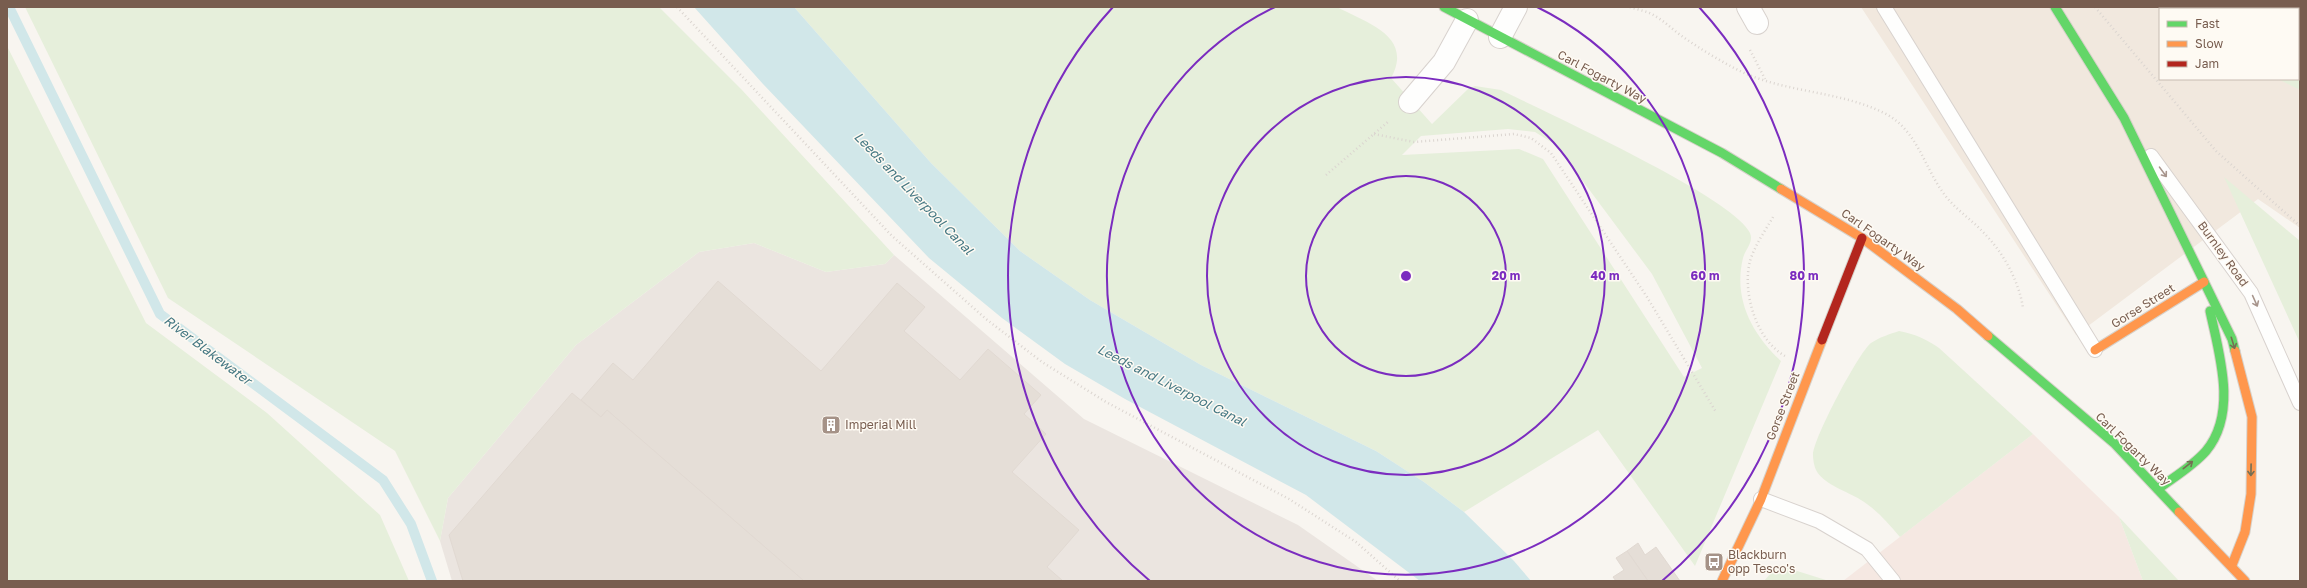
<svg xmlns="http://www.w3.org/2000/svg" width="2307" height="588" viewBox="0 0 2307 588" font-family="'Golos Text',sans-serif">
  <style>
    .residential { fill: #f1e8de; fill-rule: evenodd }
    .commercial { fill: #f5e8e2 }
    .industrial { fill: #ebe5e0 }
    .green { fill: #e6efdb; fill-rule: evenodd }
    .water { fill: #d1e7e9 }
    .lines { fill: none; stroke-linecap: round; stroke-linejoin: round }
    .stream { stroke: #d1e7e9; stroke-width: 10 }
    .building { fill: #e5ded7; stroke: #e1d9d2 }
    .lane-casing { stroke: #d8d2ce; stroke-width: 16 }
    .street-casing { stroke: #d8d2ce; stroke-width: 24 }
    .fast-casing { stroke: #d7d1ca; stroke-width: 11 }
    .slow-casing { stroke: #d7d1ca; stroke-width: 11 }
    .jam-casing { stroke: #d7d1ca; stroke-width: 11 }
    .path { stroke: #dbd5d0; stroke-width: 2.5; stroke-dasharray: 1 3; stroke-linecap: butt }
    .lane { stroke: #fefefd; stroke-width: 14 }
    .street { stroke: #fefefd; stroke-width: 22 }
    .fast { stroke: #63d668; stroke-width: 9 }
    .slow { stroke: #ff974d; stroke-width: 9 }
    .jam { stroke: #b3261e; stroke-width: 9 }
    .oneway { stroke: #a7958c }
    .oneway2 { stroke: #756f53 }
    .ring { fill: none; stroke: #7b2cbf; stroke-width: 2 }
    .labels { text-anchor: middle; stroke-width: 3; stroke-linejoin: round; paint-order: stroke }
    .street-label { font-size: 12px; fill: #785d4f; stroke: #fefaf3 }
    .poi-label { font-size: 12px; fill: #785d4f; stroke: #fefaf3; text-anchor: start }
    .water-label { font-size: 13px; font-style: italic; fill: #457883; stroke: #fefaf3 }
    .centre { fill: #7b2cbf; stroke: #fefaf3; stroke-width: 2 }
    .ring-label { font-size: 12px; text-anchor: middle; font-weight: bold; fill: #7b2cbf; stroke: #fefaf3; stroke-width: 3; stroke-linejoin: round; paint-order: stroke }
  </style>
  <rect width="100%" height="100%" fill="#f8f5f0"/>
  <path class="residential" d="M1861 7H2300V228L2258 199 2076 335ZM2160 9H2298V79H2160Z"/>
  <path class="commercial" d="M2033 434 2119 517 2143 581H1843Z"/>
  <path class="industrial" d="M754 243 826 272 885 264 894 255 1084 419 1298 525 1378 581H452L440 541 448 498 576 345 699 252Z"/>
  <g class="green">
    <path d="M25 7H659L742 90 894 255 885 264 826 272 754 243 699 252 576 345 448 498 440 541 395 451 168 298Z"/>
    <path d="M794 7H1337C1367 23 1414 36 1391 78L1432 124 1468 89 1475 86 1501 90C1545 112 1735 198 1750 233 1754 242 1745 250 1743 258 1733 299 1752 334 1781 361L1695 566 1598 430 1464 512 1424 482 1376 451 1201 365 1090 300 1020 251 931 163ZM1508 129 1535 132 1556 145 1652 274 1702 368 1684 377 1543 159 1519 149 1402 155 1421 136Z"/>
    <path d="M2198 7H2300V90L2278 79H2298V9H2197Z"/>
    <path d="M7 46 146 323 267 413 380 515 409 581H7Z"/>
    <path d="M2224 177 2300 241V343Z"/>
    <path d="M1899 331C1915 334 1926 339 1939 348L2033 434 1900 537C1888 523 1876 509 1861 500 1847 491 1824 485 1816 470 1814 466 1813 459 1813 455 1813 439 1859 352 1871 343 1880 337 1890 334 1899 331Z"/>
    <path d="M2119 517 2179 581H2143Z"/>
    <path d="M1778 565 1829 581H1764Z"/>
  </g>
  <path class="water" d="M694 7H794L931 163 1020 251 1090 300 1201 365 1376 451 1424 482 1464 512 1514 561 1531 581H1420L1306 495 1125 399 1065 364 1002 318 929 258 763 84Z"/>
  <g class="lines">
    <path class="stream" d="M9 7 160 314 383 480 411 524 432 581"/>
  </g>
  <g class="building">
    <path d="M718 281 821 371 897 283 925 307 904 331 960 380 988 349 1041 395 1024 414 1046 434 1012 472 1079 530 1047 567 1063 581H804L607 410 601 417 581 400 613 363 633 380Z"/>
    <path d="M572 393 601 417 607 410 804 581H463L449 535Z"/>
    <path d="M1638 543 1645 555 1656 547 1680 581H1648L1627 551Z"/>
    <path d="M1627 551 1648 581H1616L1613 577 1624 570 1616 558Z"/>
  </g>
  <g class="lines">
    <defs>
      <g id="lane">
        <path d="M1884 7 2095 350"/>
        <path d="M2151 156 2251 293 2300 403"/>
        <path d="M1761 499 1819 521 1867 549 1893 581"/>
      </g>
      <g id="street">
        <path d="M1748 7 1757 23"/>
        <path d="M1500 37 1516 7"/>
        <path d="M1410 102 1444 62 1467 20"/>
      </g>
      <g id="fast">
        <path d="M1444 7 1722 153 1781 189"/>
        <path d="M2055 7 2124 118 2232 339 2235 351"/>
        <path d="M1988 336 2114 443 2179 512"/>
        <path d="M2158 489C2174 477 2193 466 2206 451 2238 413 2219 353 2210 311"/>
      </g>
      <g id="slow">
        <path d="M1781 189 1862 238 1957 309 1988 336"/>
        <path d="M2095 350 2204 282"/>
        <path d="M2179 512 2245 581"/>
        <path d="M2232 565 2245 532 2251 494 2252 417 2235 351"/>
        <path d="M1722 581 1761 499 1822 340"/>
      </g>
      <path id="jam" d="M1822 340 1862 238"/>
    </defs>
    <use href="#lane" class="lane-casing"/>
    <use href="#street" class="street-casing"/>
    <use href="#fast" class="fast-casing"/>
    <use href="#slow" class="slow-casing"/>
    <use href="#jam" class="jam-casing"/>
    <g class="path">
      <path d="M677 7 892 236 986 319 1042 362 1106 402 1289 499 1356 542 1400 581"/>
      <path d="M1630 7C1638 10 1648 11 1655 16 1664 21 1671 28 1679 34 1697 47 1717 59 1736 69 1782 93 1838 90 1884 113 1917 129 1924 167 1944 194 1955 209 1971 219 1983 232 2003 252 2019 281 2023 308"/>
      <path d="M2095 7 2216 151 2300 226"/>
      <path d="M1750 50 1765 79"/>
      <path d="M1374 134 1414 142 1514 134 1531 138 1551 153 1647 297 1716 412"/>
      <path d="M1326 175 1389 121"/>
      <path d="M1773 217C1765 231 1755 245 1750 261 1742 292 1756 340 1785 356"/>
    </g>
    <use href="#lane" class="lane"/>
    <use href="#street" class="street"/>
    <use href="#fast" class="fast"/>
    <use href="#slow" class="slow"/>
    <use href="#jam" class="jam"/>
  </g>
  <defs><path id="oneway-shaft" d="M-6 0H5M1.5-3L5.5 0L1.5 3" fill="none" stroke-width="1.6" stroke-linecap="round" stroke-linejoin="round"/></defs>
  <g class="oneway">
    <use href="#oneway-shaft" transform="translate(2163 172) rotate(54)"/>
    <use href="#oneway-shaft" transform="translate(2255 301) rotate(66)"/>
  </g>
  <g class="oneway2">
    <use href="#oneway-shaft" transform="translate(2233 343) rotate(73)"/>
    <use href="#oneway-shaft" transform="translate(2188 465) rotate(-38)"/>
    <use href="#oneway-shaft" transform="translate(2251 470) rotate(91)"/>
  </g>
  <g class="ring">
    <circle cx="1406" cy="276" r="100"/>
    <circle cx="1406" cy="276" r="199"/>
    <path d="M1537 7A299 299 0 1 1 1275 7"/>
    <path d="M1150 581A398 398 0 0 1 1113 7M1699 7A398 398 0 0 1 1662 581"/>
  </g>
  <defs>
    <symbol id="building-square" viewBox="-11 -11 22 22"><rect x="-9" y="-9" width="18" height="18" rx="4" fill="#a59287" stroke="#fefaf3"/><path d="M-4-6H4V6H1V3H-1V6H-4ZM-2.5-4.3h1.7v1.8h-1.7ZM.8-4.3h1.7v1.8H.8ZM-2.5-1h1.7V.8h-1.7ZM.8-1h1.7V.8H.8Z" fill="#fff"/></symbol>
    <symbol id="bus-square" viewBox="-11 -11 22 22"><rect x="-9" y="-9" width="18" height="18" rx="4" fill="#a59287" stroke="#fefaf3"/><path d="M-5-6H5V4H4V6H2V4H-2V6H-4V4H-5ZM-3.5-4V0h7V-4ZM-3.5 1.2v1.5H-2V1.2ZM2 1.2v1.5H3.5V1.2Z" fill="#fff"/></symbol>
  </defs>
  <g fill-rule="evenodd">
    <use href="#building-square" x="820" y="414" width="22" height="22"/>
    <use href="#bus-square" x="1703" y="551" width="22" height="22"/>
  </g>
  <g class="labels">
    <g class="street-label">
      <text transform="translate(1602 77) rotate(28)" y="4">Carl Fogarty Way</text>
      <text transform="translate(1883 240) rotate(35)" y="4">Carl Fogarty Way</text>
      <text transform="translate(2223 254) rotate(54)" y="4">Burnley Road</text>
      <text transform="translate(2143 306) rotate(-32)" y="4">Gorse Street</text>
      <text transform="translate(1783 406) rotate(-69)" y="4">Gorse Street</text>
      <text transform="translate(2133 449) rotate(44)" y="4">Carl Fogarty Way</text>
    </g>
    <g class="poi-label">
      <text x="845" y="429">Imperial Mill</text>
      <text x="1728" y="559">Blackburn<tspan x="1728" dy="14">opp Tesco's</tspan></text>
    </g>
    <g class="water-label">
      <text transform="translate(914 193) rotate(46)" y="5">Leeds and Liverpool Canal</text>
      <text transform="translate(208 350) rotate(37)" y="5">River Blakewater</text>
      <text transform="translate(1172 385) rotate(27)" y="5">Leeds and Liverpool Canal</text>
    </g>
  </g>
  <circle cx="1406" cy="276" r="6" class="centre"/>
  <g class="ring-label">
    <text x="1506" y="280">20 m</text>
    <text x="1605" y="280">40 m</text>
    <text x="1705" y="280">60 m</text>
    <text x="1804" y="280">80 m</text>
  </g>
  <rect width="2307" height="588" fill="none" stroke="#785d4f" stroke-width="16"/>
  <rect x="2159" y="8" width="140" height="72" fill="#fefaf3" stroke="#c8bbb1"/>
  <rect x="2167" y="21" width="20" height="6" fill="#63d668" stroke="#c8bbb1"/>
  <text x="2195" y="28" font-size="12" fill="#785d4f">Fast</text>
  <rect x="2167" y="41" width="20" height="6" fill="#ff974d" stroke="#c8bbb1"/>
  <text x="2195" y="48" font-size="12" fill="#785d4f">Slow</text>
  <rect x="2167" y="61" width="20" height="6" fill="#b3261e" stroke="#c8bbb1"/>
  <text x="2195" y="68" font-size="12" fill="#785d4f">Jam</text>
</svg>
